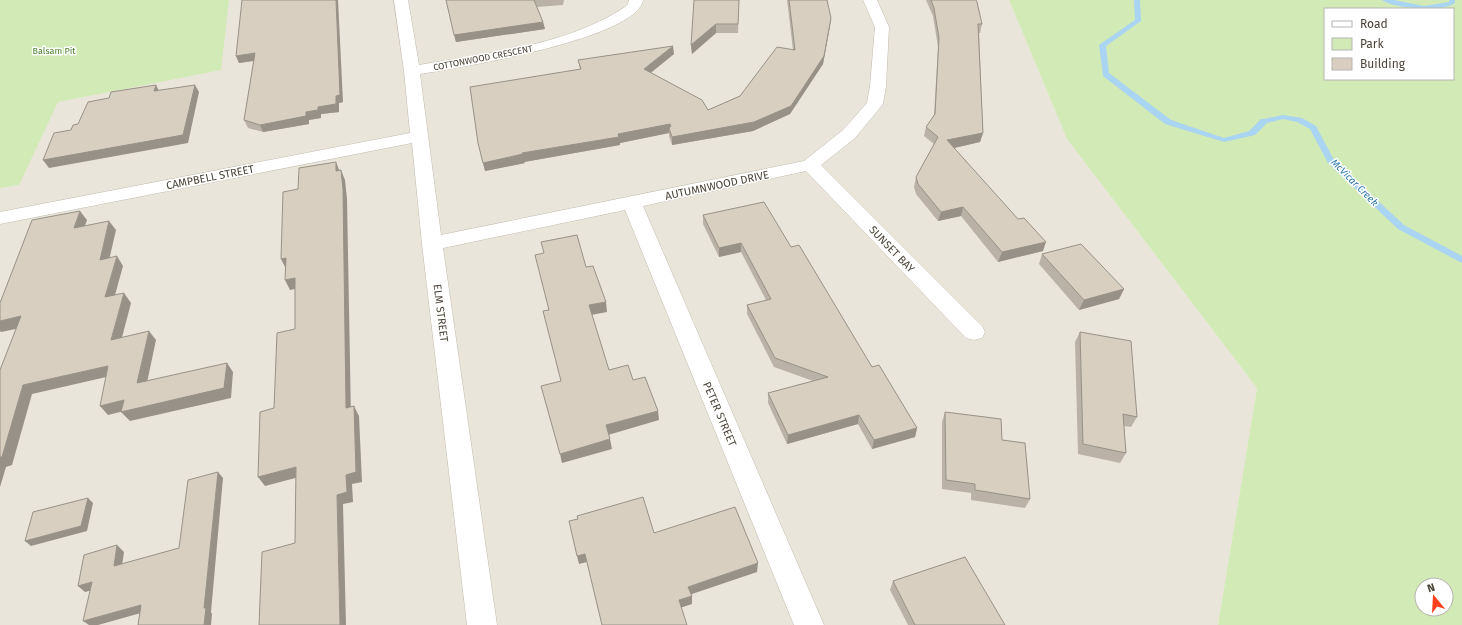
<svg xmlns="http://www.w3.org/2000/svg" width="1462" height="625" viewBox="0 0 1462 625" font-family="'Fira Sans',sans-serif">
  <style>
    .residential { fill: #eae5da }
    .green { fill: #d2eab5; fill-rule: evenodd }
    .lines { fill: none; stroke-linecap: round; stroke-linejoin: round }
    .stream { fill: #a9d4f2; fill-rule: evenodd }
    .street-casing { stroke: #c2bbae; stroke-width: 1 }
    .street { fill: #fff; fill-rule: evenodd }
    .wall { fill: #bab2a6 }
    .shaded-wall { fill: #979187 }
    .building { fill: #d8cfc1; stroke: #979187 }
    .labels { text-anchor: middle; stroke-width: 3; stroke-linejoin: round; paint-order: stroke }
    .far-park-label { font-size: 9px; fill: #4a7f2a; stroke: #fff }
    .far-street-label { font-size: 9px; fill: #4b4439; stroke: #fff }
    .far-water-label { font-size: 10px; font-style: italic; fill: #2e7ab2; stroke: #fff }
    .street-label { font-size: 11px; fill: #4b4439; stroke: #fff }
  </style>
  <rect width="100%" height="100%" fill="#f6f3ec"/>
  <path class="residential" d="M0 0H1009L1067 139 1257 388 1218 625H0Z"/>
  <g class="green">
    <path d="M0 0H229L221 70 58 102 19 185 0 188Z"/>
    <path d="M1009 0H1462V625H1218L1257 388 1067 139ZM1325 9H1453V79H1325ZM1422 585H1446V609H1422Z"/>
  </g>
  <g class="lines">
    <g class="stream">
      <path d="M1134 0H1140L1141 21 1106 46 1109 73 1171 120 1224 138 1249 131 1261 119H1264L1283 115 1302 118 1316 126 1334 160 1404 225 1462 256V263L1398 229 1328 163 1310 129 1297 122 1283 119 1267 123 1255 135 1224 142 1165 124 1103 76 1099 45 1135 20Z"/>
      <path d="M1382 0H1394L1424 6 1449 2V0H1455V3C1443 12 1394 9 1382 0Z"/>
    </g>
    <defs>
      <path id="street" d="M394 0H408L419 65C488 53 566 46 625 7L628 4 629 0H643C637 39 457 68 420 74L441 235 804 161 843 130 867 103 870 86 875 27 863 0H877L889 27 886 86 883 104 855 138 821 165 982 326 985 332 982 338 974 340 966 338 806 171 643 206 824 625H794L625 210 443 248 497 625H467L422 244 412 143 0 224V212L410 133 404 71Z"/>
    </defs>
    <use href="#street" class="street-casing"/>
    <use href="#street" class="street"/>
  </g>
  <g class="wall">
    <path d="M242 0 343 102 339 103V112L321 114V118L309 120V124L263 132 248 128 244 120 254 61 239 63 236 56Z"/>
    <path d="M446 0H564L563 5 537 7 543 22 545 29 456 42Z"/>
    <path d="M739 0 738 33H716L692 54 691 45Z"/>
    <path d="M787 0H827L830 26 823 64 790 114 753 131 672 145 669 136V133L620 143V145L524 162 525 163 485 171 478 143 580 69 578 60 674 54 651 73 708 110 740 96 793 50Z"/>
    <path d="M926 0H976L982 24 980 33H979L983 133 980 142 954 148 1043 251 998 262 961 216 938 221 916 194 914 187 916 177 934 144 924 136 926 127 934 116 938 47 933 16Z"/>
    <path d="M703 215 791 247 872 367 917 428 915 437 872 449 858 424 787 444 768 403V393L813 381 774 367 747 314V305L766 300 741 252 719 257 703 224Z"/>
    <path d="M1042 254 1124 289 1119 299 1079 310 1039 264Z"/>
    <path d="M1080 332 1137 417 1131 427 1124 426 1126 453 1120 463 1078 454 1075 342Z"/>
    <path d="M945 412 1002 440 1030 499 1025 508 971 500V493L942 489V422Z"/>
    <path d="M893 581 1005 625H908L890 590Z"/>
  </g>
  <g class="shaded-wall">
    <path d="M336 0H338L343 102 339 103V112L321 114V118L309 120V124L263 132 260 125 306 112 318 107Z"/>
    <path d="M831 18 830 26 823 64 790 114 753 131 672 145V137L754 122Z"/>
    <path d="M543 22 545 29 456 42 454 35Z"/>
    <path d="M716 24V33L692 54 691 45Z"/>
    <path d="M673 46 674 54 645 77 644 69Z"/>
    <path d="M255 53 259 60 239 63 236 56Z"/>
    <path d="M156 85 160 93 154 91Z"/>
    <path d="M195 85 199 92 188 143 49 168 43 160Z"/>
    <path d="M670 124 671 132 669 128V133L620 143V145L524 162 525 163 485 171 483 163 522 153Z"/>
    <path d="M983 133 980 142 945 150 947 140Z"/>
    <path d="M336 162 340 172 336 171Z"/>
    <path d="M341 170 345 180 347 199 351 417 346 408Z"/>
    <path d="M963 207 961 216 938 221 941 212Z"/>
    <path d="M80 211 87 220 81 237 74 228Z"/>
    <path d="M109 221 116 230 107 269 100 260Z"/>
    <path d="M1046 242 1043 251 998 262 1002 252Z"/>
    <path d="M741 243V252L719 257V248Z"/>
    <path d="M117 256 123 266 112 306 105 297Z"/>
    <path d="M286 258V269L281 259Z"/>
    <path d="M295 278 300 288 290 290 285 280Z"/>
    <path d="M1124 289 1119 299 1079 310 1084 300Z"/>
    <path d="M124 293 131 303 119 349 111 340Z"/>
    <path d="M606 302 607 312 591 315 589 305Z"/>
    <path d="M21 316 30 326 1 332 0 331V321Z"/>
    <path d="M149 331 156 340 145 392 137 383Z"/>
    <path d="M227 363 233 372 231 398 130 421 121 412Z"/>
    <path d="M108 366 115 375 32 394 12 465 6 467 0 487V457L23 385Z"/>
    <path d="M124 400 132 409 108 415 100 406Z"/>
    <path d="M354 406 359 416 362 482 352 484 353 502 343 504 346 625H340L337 495 346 475Z"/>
    <path d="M658 411 659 420 608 435 606 425Z"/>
    <path d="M859 415 858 424 787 444 788 435Z"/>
    <path d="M917 428 915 437 872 449 874 440Z"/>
    <path d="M610 439 612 449 562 463 560 454Z"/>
    <path d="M296 467 303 476 265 486 258 477Z"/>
    <path d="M218 472 223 478 211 612 212 614 211 625H204V608Z"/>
    <path d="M88 498 93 503 87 531 31 546 25 541Z"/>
    <path d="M117 545 124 552 121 573 114 566Z"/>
    <path d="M585 554 587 562 579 564 577 556Z"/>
    <path d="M758 563 757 572 689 595 688 587Z"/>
    <path d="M92 582 100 588 85 592 78 586Z"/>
    <path d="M692 596V604L680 608 679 600Z"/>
    <path d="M141 605 148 611 98 625H89L83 621Z"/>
  </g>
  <g class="building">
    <path d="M242 0H336L340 95 336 96V104L318 107V110L306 112V116L260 125 244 120 255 53 236 56Z"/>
    <path d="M446 0H534L543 22 454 35Z"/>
    <path d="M694 0H739L738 24H716L691 45Z"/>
    <path d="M789 0H827L831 18 824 56 791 106 754 122 672 137 669 128 671 126 670 124 618 134 619 137 522 153 523 154 483 163 478 143 470 87 581 69 578 60 673 46 644 69 702 100 708 110 740 96 777 47 795 50Z"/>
    <path d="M931 0H976L977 2 982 24H978L983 133 947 140 1018 219 1024 218 1046 242 1002 252 963 207 941 212 918 184 916 177 938 137 926 127 935 114 939 38 934 8Z"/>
    <path d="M156 85 154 91 195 85 183 135 43 160 54 133 71 130 73 125 78 124 88 102 109 98 111 92Z"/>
    <path d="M336 162V171L341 170 343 189 346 408 354 406 356 472 346 475 347 492 337 495 340 625H259L262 552 295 543 296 467 258 477 260 412 274 408 277 333 295 329V278L285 280 286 258 281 259 283 192 298 189 299 168Z"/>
    <path d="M764 202 791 247 799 245 872 367 879 365 917 428 874 440 859 415 788 435 768 393 828 377 775 358 747 305 771 299 741 243 719 248 703 215Z"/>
    <path d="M80 211 74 228 109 221 100 260 117 256 105 297 124 293 111 340 149 331 137 383 227 363 224 388 121 412 124 400 100 406 108 366 23 385 2 457H0V370L21 316 0 321V303L32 220Z"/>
    <path d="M577 235 586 267 593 266 606 302 589 305 609 370 628 365 633 380 645 377 658 411 606 425 610 439 560 454 541 386 561 381 543 311 549 310 535 255 544 253 541 242Z"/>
    <path d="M1081 244 1124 289 1084 300 1042 254Z"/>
    <path d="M1080 332 1131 341 1137 417 1123 414 1126 453 1083 444Z"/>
    <path d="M945 412 1001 419 1002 440 1025 443 1030 499 975 490V484L946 480Z"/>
    <path d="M218 472 204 608H206L204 625H138L141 605 83 621 92 582 78 586 84 555 117 545 114 566 179 548 188 480Z"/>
    <path d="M643 497 654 533 735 507 758 563 688 587 692 596 679 600 687 625H602L585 554 577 556 569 521 578 519 577 516Z"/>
    <path d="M88 498 81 526 25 541 33 512Z"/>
    <path d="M965 557 1005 625H915L893 581Z"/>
  </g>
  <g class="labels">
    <g class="far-park-label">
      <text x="54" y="54">Balsam Pit</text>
    </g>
    <g class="far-street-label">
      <text transform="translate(483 58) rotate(-11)" y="3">COTTONWOOD CRESCENT</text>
    </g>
    <g class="far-water-label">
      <text transform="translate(1355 182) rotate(45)" y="4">McVicar Creek</text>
    </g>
    <g class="street-label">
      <text transform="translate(210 177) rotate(-11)" y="4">CAMPBELL STREET</text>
      <text transform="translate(717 185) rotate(-12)" y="4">AUTUMNWOOD DRIVE</text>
      <text transform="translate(892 249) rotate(46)" y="4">SUNSET BAY</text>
      <text transform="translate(441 313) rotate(83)" y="4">ELM STREET</text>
      <text transform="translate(720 414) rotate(67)" y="4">PETER STREET</text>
    </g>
  </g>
  <rect x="1324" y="8" width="130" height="72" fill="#ffffff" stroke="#b7b4b0"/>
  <rect x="1332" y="21" width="20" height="6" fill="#ffffff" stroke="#b7b4b0"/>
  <text x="1360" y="28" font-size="12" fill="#4b4439">Road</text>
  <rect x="1332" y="38" width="20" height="12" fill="#d2eab5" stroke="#b7b4b0"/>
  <text x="1360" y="48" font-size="12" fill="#4b4439">Park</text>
  <rect x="1332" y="58" width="20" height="12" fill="#d8cfc1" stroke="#b7b4b0"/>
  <text x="1360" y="68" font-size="12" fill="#4b4439">Building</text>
  <g transform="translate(1434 597) rotate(342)"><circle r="19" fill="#ffffff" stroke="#b7b4b0"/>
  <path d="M0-3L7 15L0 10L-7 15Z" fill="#fc3f1d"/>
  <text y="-6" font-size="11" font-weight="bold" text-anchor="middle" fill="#4b4439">N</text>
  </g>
</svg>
